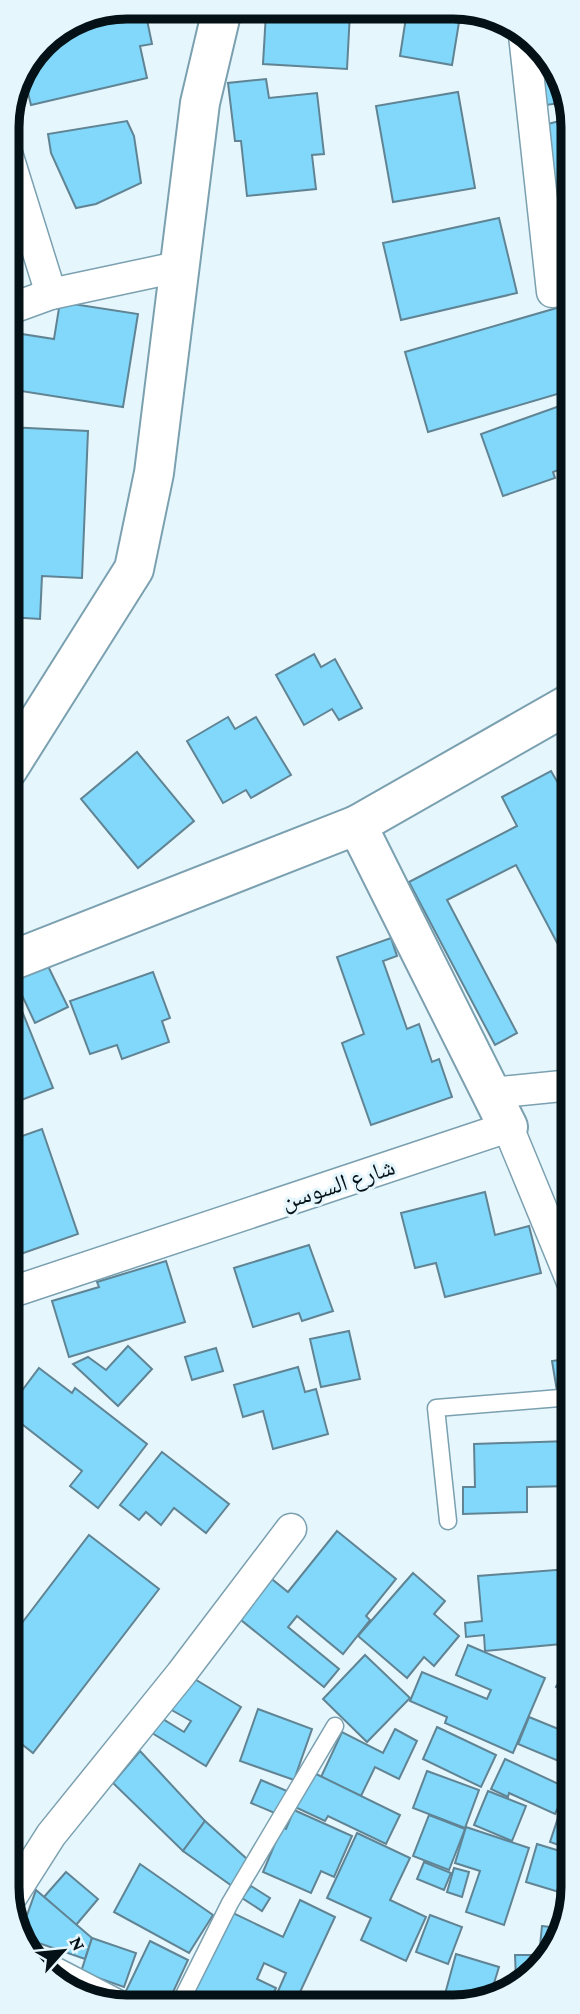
<svg xmlns="http://www.w3.org/2000/svg" width="580" height="2014" viewBox="0 0 580 2014" font-family="'Crimson Pro','Noto Naskh Arabic',serif">
  <style>
    .building { fill: #81d8fa; stroke: #608494; stroke-width: 2 }
    .lines { fill: none; stroke-linecap: round; stroke-linejoin: round }
    .service-casing { stroke: #7ba0b0; stroke-width: 19 }
    .minor-casing { stroke: #7ba0b0; stroke-width: 33 }
    .tertiary-casing { stroke: #7ba0b0; stroke-width: 42 }
    .service { stroke: #fff; stroke-width: 16 }
    .minor { stroke: #fff; stroke-width: 30 }
    .tertiary { stroke: #fff; stroke-width: 38 }
    .labels { text-anchor: middle; stroke-width: 6; stroke-linejoin: round; paint-order: stroke }
    .street-label { font-size: 24px; fill: #041217; stroke: #e6f6fd }
    .rim { fill: none; stroke: #041217; stroke-width: 9 }
  </style>
  <rect width="100%" height="100%" fill="#e6f6fd"/>
  <g class="building">
    <path d="M461 10 452 65 400 56 407 11Z"/>
    <path d="M350 12 347 69 263 64 266 13Z"/>
    <path d="M117 15H146L152 44 140 46 147 78 31 105 25 81 43 42 65 27Z"/>
    <path d="M539 45 569 102 546 105Z"/>
    <path d="M266 79 269 98 317 93 324 154 312 155 316 189 247 196 241 141H235L228 83Z"/>
    <path d="M458 92 475 188 393 202 376 106Z"/>
    <path d="M571 118V211L558 214 536 127Z"/>
    <path d="M127 121 134 136 141 183 96 204 76 208 51 153 48 134Z"/>
    <path d="M499 218 517 293 401 320 383 243Z"/>
    <path d="M571 236V255L564 256 559 239Z"/>
    <path d="M60 302 138 314 123 407 8 389 9 332 54 339Z"/>
    <path d="M560 307 571 343V390L428 432 405 352Z"/>
    <path d="M568 403 571 411V465L553 472 555 478 503 496 481 434Z"/>
    <path d="M8 427 88 431 82 578 42 576 40 619 8 617Z"/>
    <path d="M314 654 321 667 335 659 362 708 339 720 332 709 304 725 276 675Z"/>
    <path d="M228 717 235 729 256 717 291 775 251 798 246 790 223 803 187 741Z"/>
    <path d="M137 752 194 821 138 868 81 799Z"/>
    <path d="M551 771 562 790 572 785V971L516 865 447 900 517 1033 495 1045 409 882 517 826 502 797Z"/>
    <path d="M391 938 397 956 383 961 407 1029 419 1024 432 1062 439 1059 452 1097 371 1125 342 1043 364 1034 337 957Z"/>
    <path d="M44 958 68 1007 35 1023 12 974Z"/>
    <path d="M153 972 170 1018 162 1021 169 1042 122 1059 117 1045 90 1054 70 1001Z"/>
    <path d="M22 1011 53 1088 8 1105V1016Z"/>
    <path d="M42 1129 78 1234 9 1258 8 1141Z"/>
    <path d="M485 1192 495 1235 529 1226 541 1273 445 1297 436 1263 415 1268 401 1213Z"/>
    <path d="M309 1245 333 1311 302 1321 299 1313 253 1327 234 1268Z"/>
    <path d="M166 1261 185 1322 69 1357 52 1301 99 1287 97 1282Z"/>
    <path d="M349 1331 360 1379 321 1387 310 1339Z"/>
    <path d="M128 1346 152 1369 118 1406 73 1364 88 1357 106 1370Z"/>
    <path d="M216 1348 223 1371 192 1380 185 1357Z"/>
    <path d="M572 1358V1388L557 1391 552 1361Z"/>
    <path d="M298 1367 305 1392 316 1389 328 1434 273 1449 263 1411 243 1417 234 1385Z"/>
    <path d="M39 1368 72 1393 75 1388 147 1444 98 1508 70 1486 82 1471 9 1414V1408Z"/>
    <path d="M569 1441 571 1486 527 1487V1512L463 1514V1487H475L474 1444Z"/>
    <path d="M162 1452 229 1504 206 1533 174 1508 161 1525 146 1512 139 1520 120 1505Z"/>
    <path d="M337 1531 396 1579 366 1616 370 1620 343 1654 297 1616 288 1627 339 1669 324 1687 236 1616 268 1576 288 1592Z"/>
    <path d="M89 1535 159 1589 33 1753 9 1734V1640Z"/>
    <path d="M568 1569 572 1643 485 1651 484 1635 466 1637 465 1623 482 1621 478 1576Z"/>
    <path d="M413 1573 445 1601 434 1614 459 1636 434 1666 424 1657 407 1678 358 1636Z"/>
    <path d="M468 1645 545 1678 513 1753 445 1723 447 1717 410 1701 422 1672 487 1699 491 1690 456 1675Z"/>
    <path d="M365 1655 410 1698 367 1742 323 1699Z"/>
    <path d="M567 1668 573 1671V1697L556 1687Z"/>
    <path d="M188 1675 241 1707 206 1766 152 1733 161 1718 184 1732 191 1721 168 1708Z"/>
    <path d="M258 1709 312 1729 294 1780 240 1761Z"/>
    <path d="M529 1717 573 1735V1767L518 1744Z"/>
    <path d="M437 1727 496 1755 481 1787 423 1759Z"/>
    <path d="M395 1729 417 1741 399 1779 375 1767 361 1796 321 1777 342 1732 383 1753Z"/>
    <path d="M140 1751 205 1821 183 1851 113 1783Z"/>
    <path d="M505 1759 567 1788 555 1814 509 1793 508 1797 491 1789Z"/>
    <path d="M427 1771 479 1790 465 1828 413 1808Z"/>
    <path d="M312 1772 400 1815 386 1844 328 1816 325 1821 295 1807Z"/>
    <path d="M261 1780 287 1791 277 1814 251 1803Z"/>
    <path d="M568 1788 573 1789V1850L550 1842Z"/>
    <path d="M488 1791 526 1806 512 1841 474 1825Z"/>
    <path d="M294 1810 352 1836 334 1877 321 1871 311 1893 263 1872 282 1827 286 1829Z"/>
    <path d="M429 1815 465 1829 449 1870 413 1856Z"/>
    <path d="M205 1821 247 1859 232 1886 183 1851Z"/>
    <path d="M466 1827 529 1848 504 1925 466 1912 480 1871 455 1863Z"/>
    <path d="M357 1833 410 1858 390 1900 426 1917 406 1961 361 1940 371 1918 327 1898Z"/>
    <path d="M537 1844 573 1855 572 1896 526 1882Z"/>
    <path d="M424 1862 451 1873 444 1890 417 1879Z"/>
    <path d="M140 1864 213 1915 189 1953 114 1912Z"/>
    <path d="M454 1868 469 1872 462 1897 447 1892Z"/>
    <path d="M66 1872 98 1899 76 1925 44 1897Z"/>
    <path d="M251 1886 270 1898 262 1911 242 1898Z"/>
    <path d="M36 1890 92 1938 85 1959 24 1938 21 1932Z"/>
    <path d="M300 1900 335 1917 294 2005H272L286 1973 264 1963 257 1979 276 1988 268 2005H185L229 1911 283 1937Z"/>
    <path d="M430 1915 462 1927 448 1964 416 1952Z"/>
    <path d="M542 1926 559 1928 547 1957 539 1956Z"/>
    <path d="M92 1938 136 1953 124 1987 81 1972Z"/>
    <path d="M150 1941 188 1960 167 2005H150L125 1993Z"/>
    <path d="M456 1954 499 1967 490 1996 476 2005H442Z"/>
    <path d="M515 1955H532L533 1972 519 1980H516Z"/>
    <path d="M426 1996 428 2005H402V2001Z"/>
  </g>
  <g class="lines">
    <defs>
      <g id="service">
        <path d="M448 1521 436 1408 572 1397"/>
        <path d="M179 2005 230 1903 335 1726"/>
      </g>
      <g id="minor">
        <path d="M524 35 552 292"/>
        <path d="M7 153 51 294"/>
        <path d="M7 310 51 294 182 266"/>
        <path d="M491 1093 572 1085"/>
        <path d="M9 1293 508 1127 572 1282"/>
        <path d="M9 1901 51 1835 181 1674 291 1529"/>
        <path d="M38 1964 117 2005"/>
      </g>
      <g id="tertiary">
        <path d="M8 769 134 569 154 473 200 103 221 14"/>
        <path d="M357 825 571 703"/>
        <path d="M8 962 357 825 508 1127"/>
      </g>
    </defs>
    <use href="#service" class="service-casing"/>
    <use href="#minor" class="minor-casing"/>
    <use href="#tertiary" class="tertiary-casing"/>
    <use href="#service" class="service"/>
    <use href="#minor" class="minor"/>
    <use href="#tertiary" class="tertiary"/>
  </g>
  <g class="labels">
    <g class="street-label">
      <text transform="translate(338 1184) rotate(-18)" y="8">شارع السوسن</text>
    </g>
  </g>
  <path d="M0 0H580V2014H0ZM127 19H453A108 108 0 0 1 561 127V1887A108 108 0 0 1 453 1995H127A108 108 0 0 1 19 1887V127A108 108 0 0 1 127 19Z" fill="#e6f6fd" fill-rule="evenodd"/>
  <path class="rim" d="M127 19H453A108 108 0 0 1 561 127V1887A108 108 0 0 1 453 1995H127A108 108 0 0 1 19 1887V127A108 108 0 0 1 127 19Z"/>
  <g transform="translate(63 1951) rotate(63)" stroke="#e6f6fd" stroke-width="5" paint-order="stroke">
  <path d="M0-5L12 26L0 18L-12 26Z" fill="#041217"/>
  <text y="-10" font-size="19" font-weight="bold" text-anchor="middle" fill="#041217">N</text>
  </g>
</svg>
